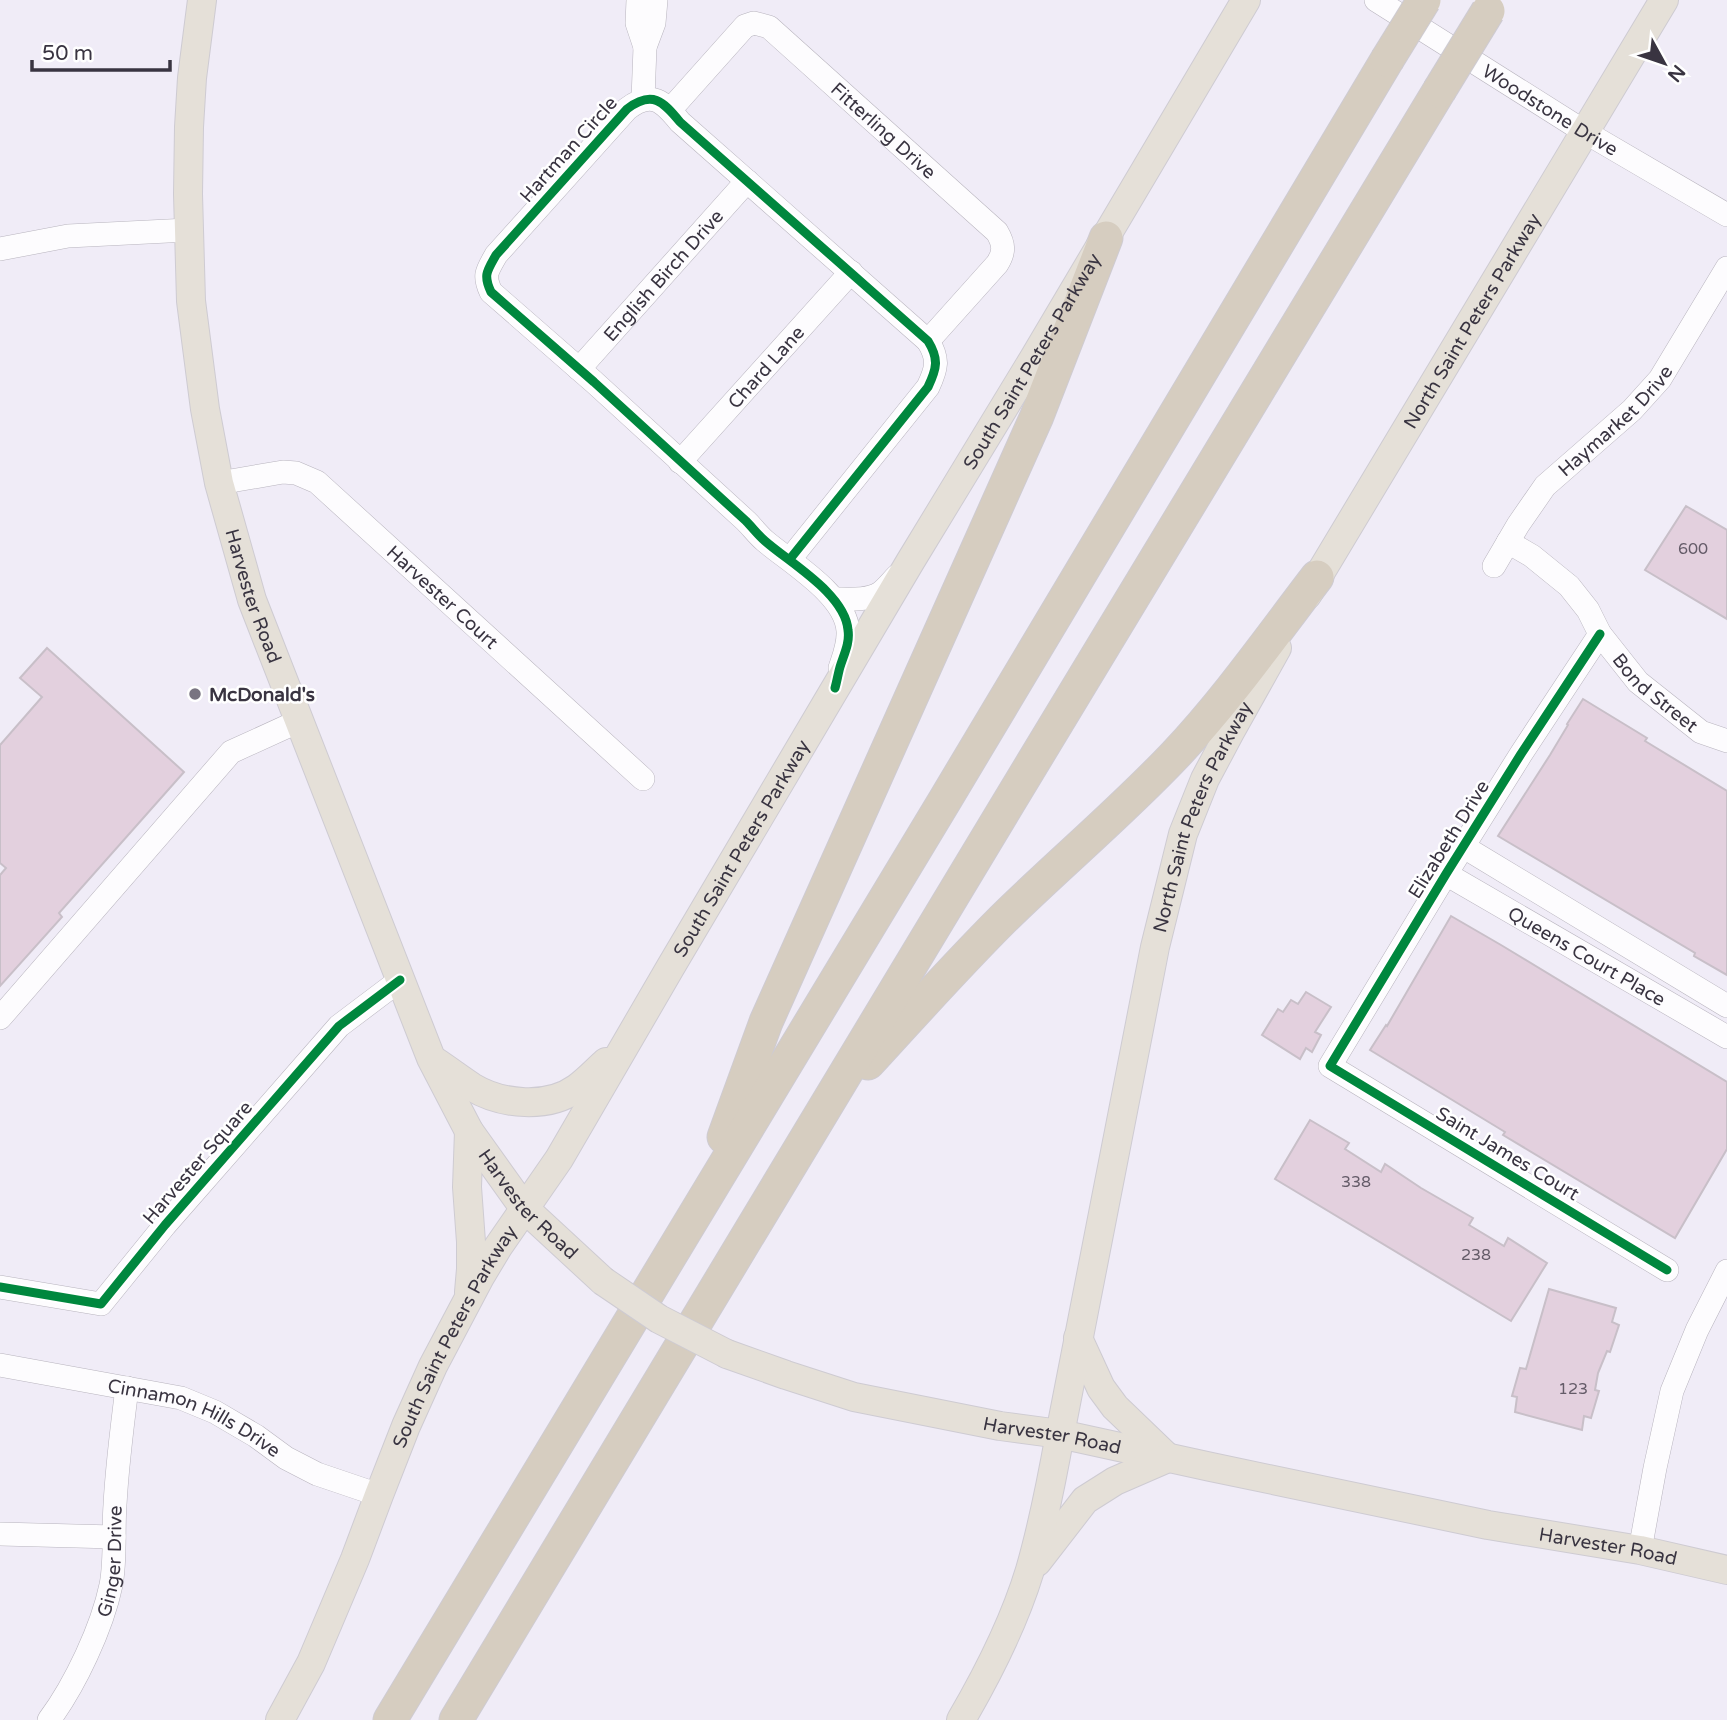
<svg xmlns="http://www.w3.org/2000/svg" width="1727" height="1720" viewBox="0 0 1727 1720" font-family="'Varela Round',sans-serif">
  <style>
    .building { fill: #e3d0de; stroke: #c8bfc8; stroke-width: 2 }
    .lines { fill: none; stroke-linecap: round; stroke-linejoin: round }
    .minor-casing { stroke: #b8b4be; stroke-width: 24 }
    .major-casing { stroke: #cecbd2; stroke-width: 30 }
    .highway-casing { stroke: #cecbd2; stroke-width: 35 }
    .minor { stroke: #fdfcfe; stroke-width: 23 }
    .major { stroke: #e5e0d8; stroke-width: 28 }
    .highway { stroke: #d6cdc0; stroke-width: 33 }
    .major-bridge-casing { stroke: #cecbd2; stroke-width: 30; stroke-linecap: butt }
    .highway-bridge-casing { stroke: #cecbd2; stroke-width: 35; stroke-linecap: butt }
    .major-bridge { stroke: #e5e0d8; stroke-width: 28 }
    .highway-bridge { stroke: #d6cdc0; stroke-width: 33 }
    .cycleway-casing { stroke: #fff; stroke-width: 13 }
    .cycleway { stroke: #00873e; stroke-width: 9 }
    .poi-dot { fill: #797481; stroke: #fff; stroke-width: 2.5 }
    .labels { text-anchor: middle; stroke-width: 5; stroke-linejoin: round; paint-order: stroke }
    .number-label { font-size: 16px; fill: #645b68 }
    .street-label { font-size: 19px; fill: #393441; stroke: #fff }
    .poi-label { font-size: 19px; font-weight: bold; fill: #393441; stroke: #fff; text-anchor: start }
  </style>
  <rect width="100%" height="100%" fill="#f0ecf7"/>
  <g class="building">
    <path d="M1686 506 1727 530V619L1645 570Z"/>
    <path d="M47 648 184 772 59 913 62 917 0 986V875L6 868 0 863V745L42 697 20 678Z"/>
    <path d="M1583 699 1647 738 1645 741 1727 791V975L1694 956 1695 953 1498 836 1550 755 1568 725 1567 724Z"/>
    <path d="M1451 916 1501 945 1727 1082V1149L1675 1238 1503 1135 1505 1132 1370 1050 1386 1025 1387 1026Z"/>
    <path d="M1306 992 1331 1007 1315 1032 1321 1035 1312 1052 1306 1048 1300 1059 1262 1035 1278 1009 1283 1012 1291 1000 1298 1004Z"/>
    <path d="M1310 1120 1349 1143 1345 1149 1381 1172 1385 1164 1421 1188 1473 1218 1469 1225 1504 1246 1508 1238 1547 1263 1511 1321 1275 1179Z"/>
    <path d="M1549 1289 1616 1308 1612 1322 1619 1325 1610 1352 1607 1351 1598 1373 1595 1390 1599 1391 1591 1418 1584 1416 1582 1430 1515 1412 1517 1397 1512 1396 1520 1368 1526 1369Z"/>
  </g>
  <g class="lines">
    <defs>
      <g id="minor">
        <path d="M638 0 637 23 645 47"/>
        <path id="s1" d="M1376 0 1585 132 1727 215"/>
        <path d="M643 99 645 47 654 23 656 0"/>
        <path id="s2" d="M670 110 745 26 754 23 769 27 997 232C1004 244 1005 252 997 264L928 341"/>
        <path d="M0 249 68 236 188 230"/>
        <path id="s3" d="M579 369 747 181"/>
        <path id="s4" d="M680 462 851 272"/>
        <path id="s5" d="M219 483 283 472 296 473 317 482 643 779"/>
        <path id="s6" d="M1508 542 1532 556 1569 586 1588 610 1600 634 1638 682 1701 732 1727 741"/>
        <path d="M790 559 928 387C937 368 939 359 928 341L680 122C663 101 652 90 627 109L496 255C487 271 483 275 491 292L594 382 746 521C752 527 758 535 765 541 791 563 846 595 848 631 849 644 844 656 840 668"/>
        <path id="s7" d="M1494 566 1518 525 1545 486 1632 410 1660 379 1727 268"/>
        <path d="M834 599C849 599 867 601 880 593 886 589 892 581 897 576"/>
        <path d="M1600 634 1521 754 1446 874 1330 1066 1667 1270"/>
        <path d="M1464 847 1727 1006"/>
        <path id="s8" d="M1446 874 1727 1037"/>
        <path d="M0 1018 231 752 299 721"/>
        <path d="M0 1287 101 1304 165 1225 339 1026 400 980"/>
        <path id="s9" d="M0 1365 181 1398 215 1412 256 1436 286 1458 317 1474 379 1495"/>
        <path d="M0 1534 114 1537"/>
        <path d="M1640 1550 1655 1468 1672 1391 1697 1330 1727 1271"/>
        <path id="s10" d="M49 1720C75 1685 102 1628 111 1585 116 1559 113 1531 115 1505 117 1466 122 1427 127 1388"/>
      </g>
      <g id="major">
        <path id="s11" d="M202 0 192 78 189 127 188 194 191 301 205 409 219 483 252 600 431 1058 469 1131 524 1208 603 1281"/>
        <path id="s12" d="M1307 595 1664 0"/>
        <path d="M436 1062C448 1070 460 1079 472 1087 502 1105 548 1109 577 1088 588 1080 597 1070 606 1062"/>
        <path d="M469 1292 471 1269V1242L467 1187 469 1131"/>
        <path d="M1078 1338 1101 1388 1115 1407 1166 1456"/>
        <path id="s13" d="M727 1354 786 1375 854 1397 1000 1426 1060 1434 1211 1467 1488 1525 1640 1550 1727 1570"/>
        <path d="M1037 1562 1085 1500 1115 1481 1168 1458"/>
        <path id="s14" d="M280 1720 311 1663 355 1559 379 1495 406 1426 433 1366 480 1277 498 1247 559 1159 670 968 910 562 1034 358 1246 0"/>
        <path id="s15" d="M961 1720C989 1672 1014 1623 1030 1570 1043 1525 1052 1479 1060 1434L1155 947 1183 834 1205 779 1230 732 1277 648"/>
      </g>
      <g id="highway">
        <path d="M868 1063C912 1015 956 966 1002 920 1059 864 1120 813 1175 755 1227 700 1271 637 1317 577"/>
        <path d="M724 1137 766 1022 1037 416 1106 238"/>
        <path d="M390 1720 945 800 1387 60"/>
        <path d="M456 1720 1009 802 1439 91"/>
      </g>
    </defs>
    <use href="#minor" class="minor-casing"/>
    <use href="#major" class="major-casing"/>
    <use href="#highway" class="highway-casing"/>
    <use href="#minor" class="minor"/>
    <use href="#major" class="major"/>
    <use href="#highway" class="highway"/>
    <defs>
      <path id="major-bridge" d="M603 1281 659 1319 727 1354"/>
      <g id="highway-bridge">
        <path d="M1387 60 1424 0"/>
        <path d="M1439 91 1488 11"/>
      </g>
    </defs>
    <use href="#major-bridge" class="major-bridge-casing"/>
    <use href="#highway-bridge" class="highway-bridge-casing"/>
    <use href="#major-bridge" class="major-bridge"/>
    <use href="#highway-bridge" class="highway-bridge"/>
    <defs>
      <g id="cycleway">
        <path d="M790 559 928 387C937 368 939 359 928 341L680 122C663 101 652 90 627 109L496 255C487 271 483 275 491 292L594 382 746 521C752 527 758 535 765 541 790 563 845 594 848 630 850 643 844 654 840 667 838 674 837 681 835 688"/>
        <path d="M1600 634 1521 754 1446 874 1330 1066 1667 1270"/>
        <path d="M0 1287 101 1304 165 1225 339 1026 400 980"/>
      </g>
    </defs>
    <use href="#cycleway" class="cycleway-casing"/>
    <use href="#cycleway" class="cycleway"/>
  </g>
  <circle class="poi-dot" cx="195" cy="694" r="7"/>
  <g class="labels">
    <g class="number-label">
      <text x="1693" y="554">600</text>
      <text x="1356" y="1187">338</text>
      <text x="1476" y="1260">238</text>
      <text x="1573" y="1394">123</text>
    </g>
    <g class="street-label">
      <text dy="7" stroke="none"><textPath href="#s1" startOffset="206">Woodstone Drive</textPath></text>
      <text dy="7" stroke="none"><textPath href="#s2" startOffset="292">Fitterling Drive</textPath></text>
      <text transform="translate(568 149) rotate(-48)" y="7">Hartman Circle</text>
      <text dy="7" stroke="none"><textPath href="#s3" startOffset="126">English Birch Drive</textPath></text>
      <text dy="7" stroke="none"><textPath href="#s12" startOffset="320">North Saint Peters Parkway</textPath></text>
      <text dy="7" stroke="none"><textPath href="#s14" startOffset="1556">South Saint Peters Parkway</textPath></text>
      <text dy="7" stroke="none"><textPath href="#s4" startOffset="128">Chard Lane</textPath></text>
      <text dy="7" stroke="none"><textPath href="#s7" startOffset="191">Haymarket Drive</textPath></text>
      <text dy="7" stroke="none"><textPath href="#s11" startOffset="604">Harvester Road</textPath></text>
      <text dy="7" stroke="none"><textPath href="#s5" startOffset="271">Harvester Court</textPath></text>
      <text dy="7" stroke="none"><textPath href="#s6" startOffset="214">Bond Street</textPath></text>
      <text dy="7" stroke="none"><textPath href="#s15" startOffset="940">North Saint Peters Parkway</textPath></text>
      <text transform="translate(1448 839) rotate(-58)" y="7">Elizabeth Drive</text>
      <text dy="7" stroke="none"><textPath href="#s14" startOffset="989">South Saint Peters Parkway</textPath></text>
      <text dy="7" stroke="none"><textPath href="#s8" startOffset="163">Queens Court Place</textPath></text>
      <text transform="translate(1508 1153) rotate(31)" y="7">Saint James Court</text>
      <text transform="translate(197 1162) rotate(-49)" y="7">Harvester Square</text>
      <text dy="7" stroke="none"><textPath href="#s11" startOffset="1276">Harvester Road</textPath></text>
      <text dy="7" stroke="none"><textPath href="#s14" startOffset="422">South Saint Peters Parkway</textPath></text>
      <text dy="7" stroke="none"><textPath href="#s9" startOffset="203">Cinnamon Hills Drive</textPath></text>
      <text dy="7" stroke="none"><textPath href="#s13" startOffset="336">Harvester Road</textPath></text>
      <text dy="7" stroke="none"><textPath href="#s13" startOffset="903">Harvester Road</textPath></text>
      <text dy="7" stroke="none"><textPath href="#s10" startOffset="173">Ginger Drive</textPath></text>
    </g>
    <g class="poi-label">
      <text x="209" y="701">McDonald's</text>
    </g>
  </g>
  <g transform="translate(1664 63) rotate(130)" stroke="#ffffff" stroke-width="5" paint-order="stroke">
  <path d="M0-5L12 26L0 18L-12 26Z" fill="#393441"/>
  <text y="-10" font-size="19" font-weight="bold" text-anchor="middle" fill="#393441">N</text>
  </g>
  <path d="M32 60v10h138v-10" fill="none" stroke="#393441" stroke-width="3.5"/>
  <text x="42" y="60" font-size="21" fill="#393441" stroke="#ffffff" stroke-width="5" paint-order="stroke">50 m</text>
</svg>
